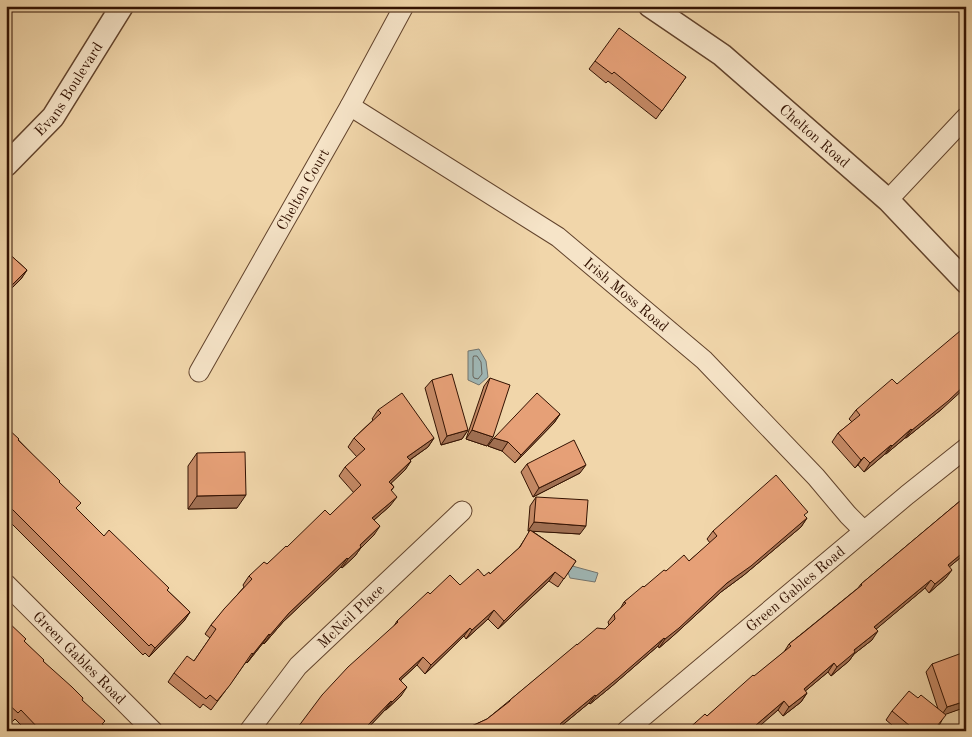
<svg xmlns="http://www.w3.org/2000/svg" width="972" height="737" viewBox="0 0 972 737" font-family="'Old Standard TT',serif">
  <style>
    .water { fill: #9fb6b4; stroke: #74746d }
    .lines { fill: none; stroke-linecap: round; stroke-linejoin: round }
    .shore { stroke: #69645b; stroke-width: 1 }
    .minor-casing { stroke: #62432c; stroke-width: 21 }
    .tertiary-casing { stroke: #62432c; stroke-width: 25 }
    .minor { stroke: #f6e4c8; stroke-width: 19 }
    .tertiary { stroke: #f6e4c8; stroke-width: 22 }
    .wall { fill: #c68a66; stroke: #331202 }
    .shaded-wall { fill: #a17053; stroke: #331202 }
    .building { fill: #e6a077; stroke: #331202 }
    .labels { text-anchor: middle; stroke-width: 5; stroke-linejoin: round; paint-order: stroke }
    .street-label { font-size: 15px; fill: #331202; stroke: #f6e4c8 }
  </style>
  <rect width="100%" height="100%" fill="#f1d6aa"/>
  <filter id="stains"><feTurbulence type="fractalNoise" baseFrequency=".004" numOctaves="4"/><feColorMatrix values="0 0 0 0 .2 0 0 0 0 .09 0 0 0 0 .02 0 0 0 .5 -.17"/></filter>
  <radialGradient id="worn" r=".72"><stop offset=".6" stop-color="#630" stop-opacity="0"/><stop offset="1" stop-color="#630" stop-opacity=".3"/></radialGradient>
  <g class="water">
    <path d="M479 349 486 361 488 377 479 385 468 380V351Z"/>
    <path d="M565 564 598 573 595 582 570 578Z"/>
  </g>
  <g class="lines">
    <path class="shore" d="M474 356H477L481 362 482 374 478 379 474 378 473 376V358Z"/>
    <defs>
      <g id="minor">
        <path id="s1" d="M350 106 558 237 704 360 816 477 848 515 864 531"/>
        <path d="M888 200 966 117"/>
        <path id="s2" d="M199 372 350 106 404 6"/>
        <path id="s3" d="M6 584 153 731"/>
        <path id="s4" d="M249 731 298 666 462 511"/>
        <path id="s5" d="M626 731 907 495 966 448"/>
      </g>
      <g id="tertiary">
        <path id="s6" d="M650 6 722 55 888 200 966 282"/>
        <path id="s7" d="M6 165 53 117 122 6"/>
      </g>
    </defs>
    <use href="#minor" class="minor-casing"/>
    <use href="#tertiary" class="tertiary-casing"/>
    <use href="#minor" class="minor"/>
    <use href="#tertiary" class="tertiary"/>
  </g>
  <g class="wall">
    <path d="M595 61 686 77 656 119 608 81 606 83 589 69Z"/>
    <path d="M6 251 27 270 21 279 6 294Z"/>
    <path d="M490 378 487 446 466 439 484 386Z"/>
    <path d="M432 380 468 430 462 439 441 445 425 388Z"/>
    <path d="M897 384 942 409 906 438H905L886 454H885L864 472 858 465 855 468 832 442 838 433 852 422 849 419 856 410Z"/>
    <path d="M378 410 434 438 428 447 410 460 411 461 405 470 391 483 394 487 391 491 390 506 374 520V535L360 549 355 556 342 568 341 567 303 603 283 622 264 644 263 643 247 663 246 662 223 694 211 710 203 704 200 708 168 682 174 673 194 661 210 638 205 634 211 625 244 587 243 585 249 576 267 564 287 547 330 515 354 493 339 476 345 467 357 457 348 447 354 438 373 420 372 419Z"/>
    <path d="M560 414 554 423 515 463 502 451 488 446 494 438Z"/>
    <path d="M6 427 59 482 76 509 104 536 169 588 167 590 190 612 184 621 149 657 145 653 143 655 6 518Z"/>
    <path d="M197 453 237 508 188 509V466Z"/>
    <path d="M527 464 580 473 533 497 521 472Z"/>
    <path d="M966 496V553L949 567 946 578 929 593 925 588 876 629 872 640 854 654 849 661 831 676 828 672 805 691 807 693 801 702 783 716 778 710 757 727 707 716 784 652 789 644 858 588 861 584Z"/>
    <path d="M536 497 580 534 532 531 576 561 558 587 549 581 517 611 514 614 498 629 488 619 466 639 464 636 425 674 417 665 401 680V696L386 710H385L365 731H295L394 626 397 621 430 594 460 585 490 574 519 548 530 531H528L530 506Z"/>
    <path d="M805 516 807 518 801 527 744 575 721 592 673 636 659 648 658 646 612 686 590 704 589 703 560 727 558 731H461L487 719 577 645 605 629 609 625 608 622 614 614 620 609 624 602 666 571 689 561 710 543 707 539 713 531Z"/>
    <path d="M6 620 24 641 44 662 82 700 102 724 111 731H27L15 719 12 722 6 716Z"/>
    <path d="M932 664H966V707L945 714 940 724 934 731H899L886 720 892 711 938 709 926 672Z"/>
  </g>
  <g class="shaded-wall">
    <path d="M27 270 21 279 6 294 11 286Z"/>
    <path d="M966 384V387L942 409 906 438 912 430Z"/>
    <path d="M560 414 554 423 515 463 521 455Z"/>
    <path d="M911 429 905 438 886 454 892 446Z"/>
    <path d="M468 430 462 439 441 445 447 436Z"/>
    <path d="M472 430 493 437 487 446 466 439Z"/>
    <path d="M434 438 428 447 401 466 407 457Z"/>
    <path d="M494 438 508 442 502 451 488 446Z"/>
    <path d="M891 445 885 454 864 472 870 463Z"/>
    <path d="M864 457 858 465 855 468 861 460Z"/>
    <path d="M411 461 405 470 383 491 389 482Z"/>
    <path d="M586 465 580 473 533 497 539 488Z"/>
    <path d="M246 495 237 508 188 509 197 496Z"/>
    <path d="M397 497 390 506 366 527 372 518Z"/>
    <path d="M807 518 801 527 744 575 721 592 673 636 659 648 665 639 727 583Z"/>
    <path d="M534 522 586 526 580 534 528 531Z"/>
    <path d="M380 526 374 535 360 549 355 556 342 568 348 559 360 545Z"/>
    <path d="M966 550V553L942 573 948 565Z"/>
    <path d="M347 558 341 567 283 622 264 644 270 635 289 613Z"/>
    <path d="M952 570 946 578 929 593 935 584Z"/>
    <path d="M555 572 549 581 517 611 514 614 498 629 504 621 520 605Z"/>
    <path d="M931 580 925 588 868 636 874 627Z"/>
    <path d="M494 610 488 619 466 639 472 630Z"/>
    <path d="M190 612 184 621 149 657 155 648Z"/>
    <path d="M470 628 464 636 425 674 431 665Z"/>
    <path d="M878 631 872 640 854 654 849 661 831 676 837 667 854 650Z"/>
    <path d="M269 634 263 643 247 663 253 654Z"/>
    <path d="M664 638 658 646 612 686 590 704 596 696Z"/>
    <path d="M423 657 417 665 393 687 399 679Z"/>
    <path d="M834 663 828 672 797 698 804 689Z"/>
    <path d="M407 687 401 696 386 710 392 702Z"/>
    <path d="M807 693 801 702 783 716 789 707Z"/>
    <path d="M595 695 589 703 560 727 558 731H555L560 724Z"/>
    <path d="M391 701 385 710 365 731H364L368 725Z"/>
    <path d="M784 701 778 710 754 731 756 725Z"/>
    <path d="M966 701V707L941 716 947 707Z"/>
  </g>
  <g class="building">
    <path d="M619 28 686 77 662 111 614 72 612 74 595 61Z"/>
    <path d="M6 251 27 270 11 286 8 283 6 286Z"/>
    <path d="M960 331 966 337V384L948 401 912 430 911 429 892 446 891 445 870 463 864 457 861 460 838 433 860 415 856 410 892 379 897 384Z"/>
    <path d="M452 374 468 430 447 436 432 380Z"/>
    <path d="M490 378 510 385 493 437 472 430Z"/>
    <path d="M402 393 434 438 407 457 411 461 389 482 394 487 391 490 397 497 372 518 380 526 360 545 361 547 348 559 347 558 309 594 289 613 270 635 269 634 253 654 252 653 230 685 217 701 210 695 206 699 174 673 187 656 194 661 216 629 211 625 224 609 252 579 249 576 264 562 267 564 286 546 287 547 325 510 330 515 361 485 345 467 365 449 354 438 381 413 378 410Z"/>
    <path d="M537 393 560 414 521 455 508 442 494 438Z"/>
    <path d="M6 427 19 439 18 440 60 481 59 482 81 503 76 508 104 536 109 530 169 588 167 590 190 612 155 648 151 644 149 646 6 503Z"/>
    <path d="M574 440 586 465 539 488 527 464Z"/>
    <path d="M245 452 246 495 197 496V453Z"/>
    <path d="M776 475 808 512 804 515 807 518 751 566 727 583 679 628 665 639 664 638 618 678 596 696 595 695 560 724 561 725 555 731H461L487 719 510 701V700L577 644V645L597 628 605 629 615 619 614 614 626 603 624 602 643 586 644 587 664 570 666 571 684 555 689 561 717 536 713 531Z"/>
    <path d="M966 496V550L948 565 952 570 935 584 931 580 874 627 878 631 854 650 855 652 837 667 834 663 804 689 807 693 789 707 784 701 756 725 760 731H686L705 714 707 716 753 675 754 676 791 646 789 644 803 633 862 585 861 584Z"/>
    <path d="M536 497 588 500 586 526 534 522Z"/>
    <path d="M530 530 576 561 564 579 555 572 520 605 504 621 494 610 472 630 470 628 431 665 423 657 399 679 407 687 392 702 391 701 368 725 364 731H295L322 695 348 667 398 622 397 621 428 592 430 594 450 575 460 585 478 569 484 576 489 572 490 574 520 547Z"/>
    <path d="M6 620 26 639 24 641 44 660 43 661 72 687 83 698 82 700 105 721 102 724 111 731H41L21 710 18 713 6 702Z"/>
    <path d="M962 653 966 664V701L947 707 932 664Z"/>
    <path d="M909 691 918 698 921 695 946 715 933 731H916L892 711Z"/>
  </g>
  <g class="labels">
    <g class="street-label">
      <text dy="5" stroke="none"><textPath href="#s7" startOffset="99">Evans Boulevard</textPath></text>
      <text dy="5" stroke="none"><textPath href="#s6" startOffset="210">Chelton Road</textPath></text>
      <text dy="5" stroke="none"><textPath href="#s2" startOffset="210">Chelton Court</textPath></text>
      <text dy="5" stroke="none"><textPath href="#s1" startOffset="335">Irish Moss Road</textPath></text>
      <text dy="5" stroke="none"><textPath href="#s5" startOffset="221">Green Gables Road</textPath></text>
      <text dy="5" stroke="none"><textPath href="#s4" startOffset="154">McNeil Place</textPath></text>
      <text dy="5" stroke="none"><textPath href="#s3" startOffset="104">Green Gables Road</textPath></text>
    </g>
  </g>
  <rect width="972" height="737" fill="none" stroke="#f1d6aa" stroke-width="25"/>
  <rect x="8" y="8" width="957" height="722" fill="none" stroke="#331202" stroke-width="2.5"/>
  <rect x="12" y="12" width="947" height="712" fill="none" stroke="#331202"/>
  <rect width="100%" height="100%" filter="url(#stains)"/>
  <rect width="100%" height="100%" fill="url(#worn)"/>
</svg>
